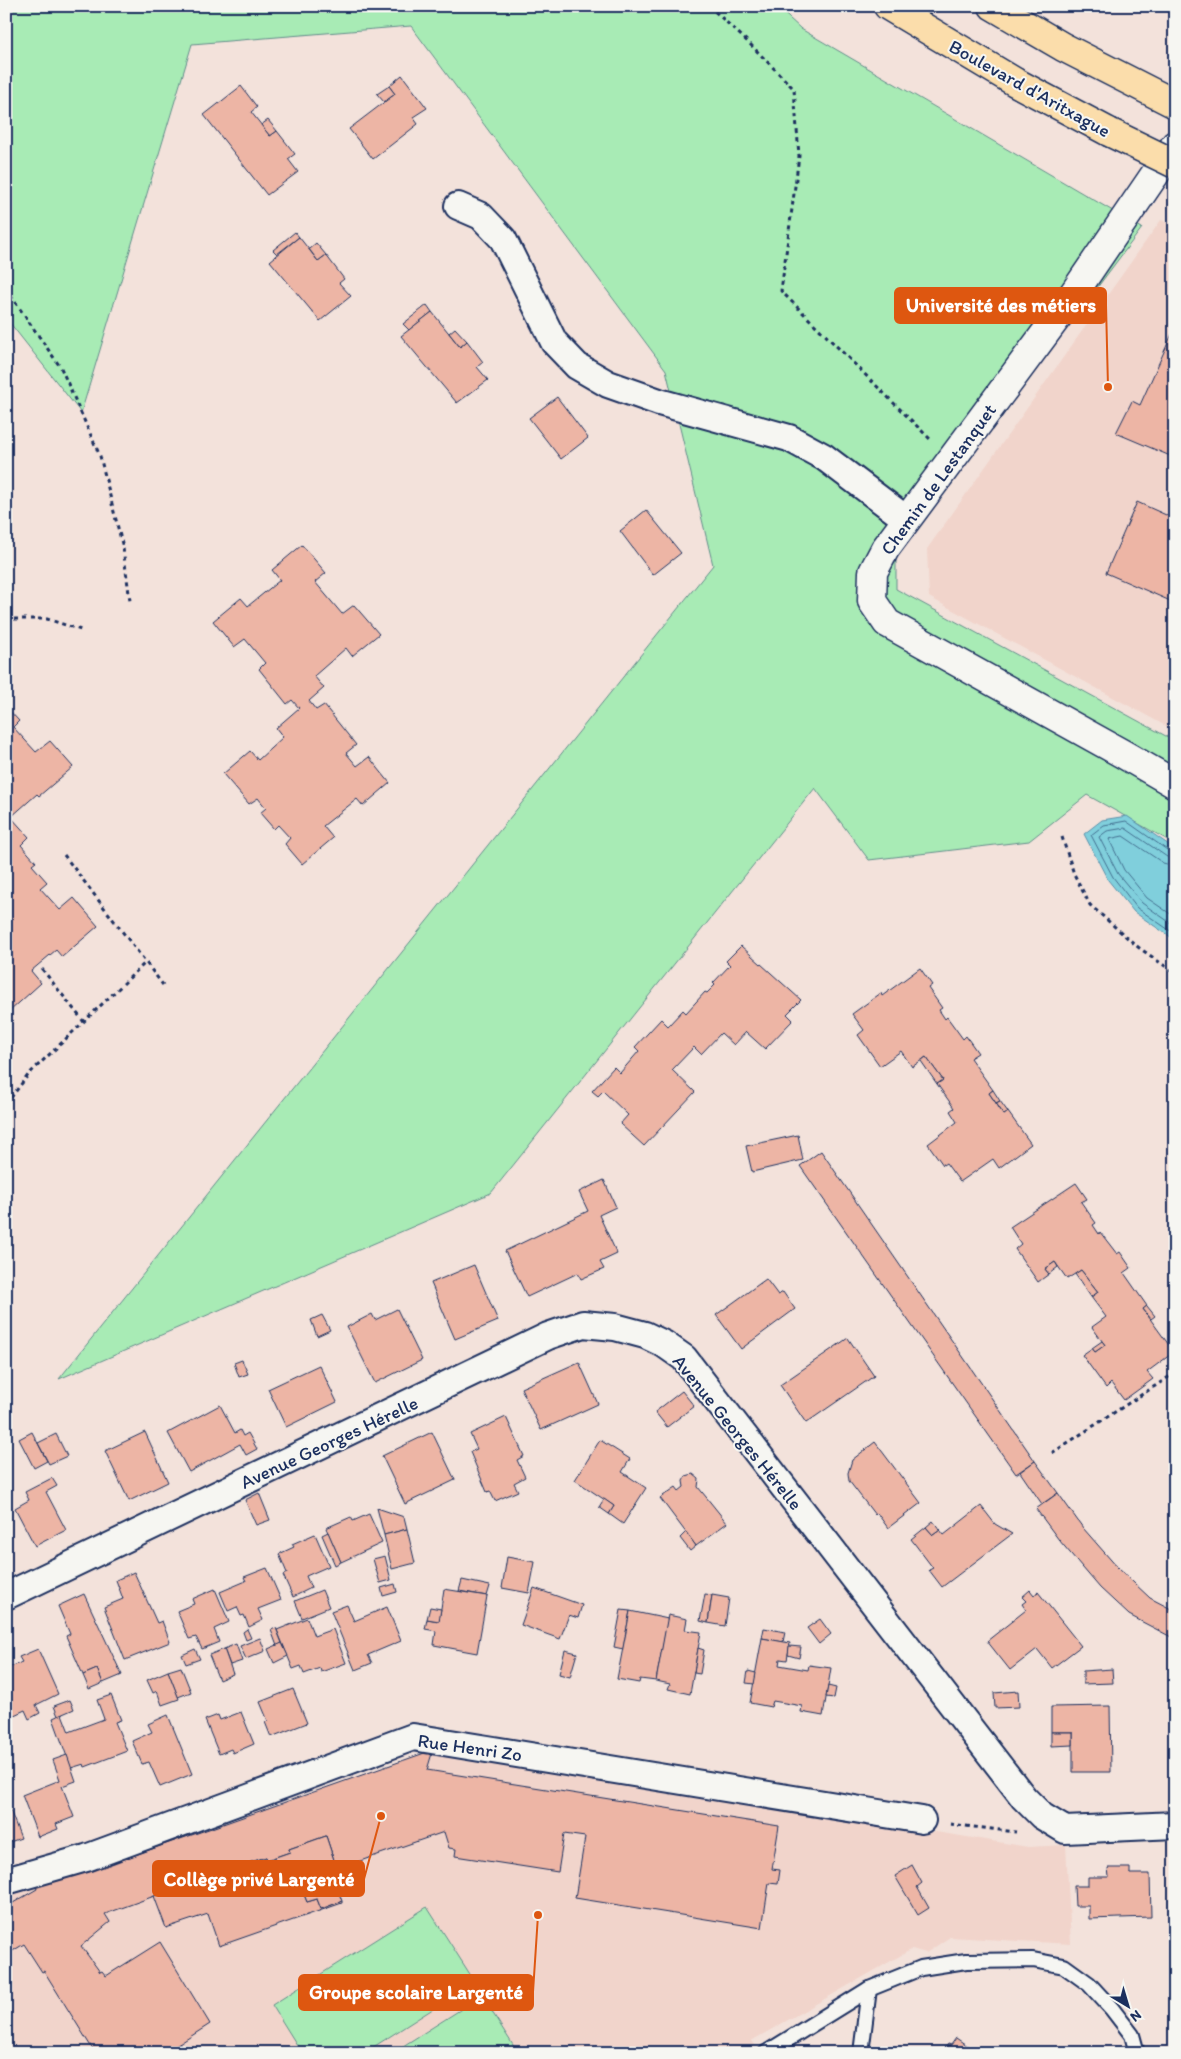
<svg xmlns="http://www.w3.org/2000/svg" width="1181" height="2059" viewBox="0 0 1181 2059" font-family="Itim,sans-serif">
  <style>
    .built { fill: #f1d4cb }
    .green { fill: #a8ebb5; stroke: #628d8a }
    .water { fill: #80cfdc; stroke: #588faa }
    .lines { fill: none; stroke-linecap: round; stroke-linejoin: round }
    .shore { stroke: #436f90; stroke-width: 1 }
    .building { fill: #edb5a5; stroke: #1b2f5e }
    .service-casing { stroke: #1b2f5e; stroke-width: 18 }
    .minor-casing { stroke: #1b2f5e; stroke-width: 30 }
    .tertiary-casing { stroke: #1b2f5e; stroke-width: 31 }
    .primary-casing { stroke: #1b2f5e; stroke-width: 31 }
    .path { stroke: #1b2f5e; stroke-width: 3; stroke-dasharray: 4 4; stroke-linecap: butt }
    .service { stroke: #f6f6f2; stroke-width: 14 }
    .minor { stroke: #f6f6f2; stroke-width: 26 }
    .tertiary { stroke: #f6f6f2; stroke-width: 28 }
    .primary { stroke: #fbddab; stroke-width: 28 }
    .primary-bridge-casing { stroke: #1b2f5e; stroke-width: 31; stroke-linecap: butt }
    .primary-bridge { stroke: #fbddab; stroke-width: 28 }
    .labels { text-anchor: middle; stroke-width: 4; stroke-linejoin: round; paint-order: stroke }
    .street-label { font-size: 19px; fill: #1b2f5e; stroke: #f6f6f2 }
    .leader { fill: none; stroke: #de5710; stroke-width: 2 }
    .callout-dot { fill: #de5710; stroke: #f6f6f2; stroke-width: 2 }
    .callout { fill: #de5710; stroke: #de5710; stroke-width: 2 }
    .callout-label { font-size: 20px; text-anchor: middle; font-weight: bold; fill: #fff }
  </style>
  <rect width="100%" height="100%" fill="#f3e2db"/>
  <filter id="ink" filterUnits="userSpaceOnUse"><feTurbulence type="fractalNoise" baseFrequency=".02" numOctaves="2"/><feDisplacementMap in="SourceGraphic" scale="10" xChannelSelector="R" yChannelSelector="G"/><feConvolveMatrix kernelMatrix="1 2 1 2 8 2 1 2 1" color-interpolation-filters="sRGB"/></filter>
  <g filter="url(#ink)">
    <g class="built">
      <path d="M1161 220 1175 226V731L929 597 927 549Z"/>
      <path d="M433 1750 1028 1847 1066 1845 1071 1944 950 1937 926 1953 912 1949 751 2041 755 2046 742 2053H6V1894L98 1868Z"/>
    </g>
    <g class="green">
      <path d="M6 6H776L801 29 1142 228 896 555V589L1175 741V844L1087 795 1029 841 869 860 815 788 491 1193 59 1379 713 565 666 370 411 26 192 44 81 413 6 318Z"/>
      <path d="M427 1907 475 1982 364 2053H302L272 2005Z"/>
      <path d="M482 1996 518 2053H392Z"/>
    </g>
    <path class="water" d="M1127 816 1175 849V940L1134 912 1108 880 1084 834 1102 820Z"/>
    <g class="lines">
      <g class="shore">
        <path d="M1175 852H1170L1126 821 1104 825 1091 835 1113 877 1137 908 1175 934"/>
        <path d="M1175 859 1167 857 1125 828 1107 831 1099 837 1118 874 1142 903 1175 926"/>
        <path d="M1175 866 1163 863 1123 836 1109 839 1124 870 1147 898 1175 917"/>
      </g>
    </g>
    <g class="building">
      <path d="M402 75 427 108 413 117 418 124 373 159 349 129 395 94 389 86Z"/>
      <path d="M241 86 257 107 251 112 270 136 277 131 295 154 288 159 298 172 267 195 204 115Z"/>
      <path d="M389 86 395 94 384 102 377 94Z"/>
      <path d="M268 120 277 131 270 136 261 125Z"/>
      <path d="M295 232 299 237 277 254 273 250Z"/>
      <path d="M299 237 318 261 326 255 344 279 339 283 351 296 320 321 270 261Z"/>
      <path d="M316 243 326 255 318 261 309 249Z"/>
      <path d="M427 305 432 312 409 330 403 324Z"/>
      <path d="M432 312 460 347 467 341 483 362 477 367 488 380 457 403 401 336Z"/>
      <path d="M455 328 467 341 460 347 449 333Z"/>
      <path d="M1172 334 1175 335V458L1116 433 1132 401 1140 405Z"/>
      <path d="M557 397 588 438 561 459 529 418Z"/>
      <path d="M1137 502 1175 519V603L1106 573Z"/>
      <path d="M646 510 681 553 653 575 620 531Z"/>
      <path d="M302 545 326 573 315 582 342 614 354 605 379 634 352 656 346 648 314 676 324 688 309 701 316 710 324 705 356 745 346 753 357 766 369 757 390 783 363 806 357 799 323 826 333 838 302 864 285 844 290 838 278 825 274 829 260 813 266 808 258 798 249 804 223 774 250 751 258 760 283 737 276 728 299 708 292 700 287 704 259 669 265 663 245 639 234 647 213 621 241 598 248 606 280 580 272 570Z"/>
      <path d="M6 707 19 721 13 727 36 752 50 741 73 767 39 796 37 794 11 817 29 837 21 845 36 862 32 865 47 882 40 888 60 910 74 898 98 926 62 957 56 950 31 971 41 983 10 1011 6 1007Z"/>
      <path d="M741 946 801 1000 787 1014 793 1020 765 1049 746 1032 734 1045 721 1033 701 1054 694 1047 672 1070 695 1092 644 1146 620 1124 628 1115 603 1091 598 1096 592 1091 614 1067 620 1073 639 1051 635 1047 661 1019 668 1026 683 1010 686 1013 705 992 707 993 715 985 713 983 730 965 726 961Z"/>
      <path d="M920 968 932 985 928 988 942 1008 939 1010 945 1019 947 1017 963 1039 966 1036 978 1053 970 1058 993 1090 989 1093 1004 1115 1008 1112 1031 1144 999 1168 993 1159 960 1182 946 1163 943 1165 928 1144 957 1122 950 1111 954 1108 937 1084 943 1080 926 1057 912 1067 901 1051 880 1066 858 1035 864 1030 852 1014 881 993 882 996Z"/>
      <path d="M926 1057 943 1080 937 1084 921 1061Z"/>
      <path d="M993 1090 1000 1101 996 1103 989 1093Z"/>
      <path d="M1000 1101 1008 1112 1004 1115 996 1103Z"/>
      <path d="M798 1135 803 1160 752 1172 746 1146Z"/>
      <path d="M821 1151 1035 1461 1016 1474 800 1166Z"/>
      <path d="M604 1180 616 1207 599 1215 617 1254 600 1262 604 1269 581 1279 578 1273 527 1297 505 1251 588 1211 579 1192Z"/>
      <path d="M1076 1183 1087 1199 1081 1202 1096 1223 1093 1225 1099 1234 1100 1232 1117 1254 1120 1252 1131 1268 1124 1273 1147 1306 1143 1309 1174 1352 1147 1372 1153 1379 1124 1400 1111 1383 1106 1388 1082 1355 1092 1348 1095 1352 1105 1345 1092 1327 1106 1317 1091 1297 1098 1292 1081 1270 1067 1279 1055 1262 1045 1269 1049 1274 1038 1282 1015 1249 1021 1244 1010 1227Z"/>
      <path d="M1055 1262 1058 1267 1049 1274 1045 1269Z"/>
      <path d="M474 1265 498 1321 455 1339 431 1283Z"/>
      <path d="M1081 1270 1098 1292 1091 1297 1075 1274Z"/>
      <path d="M766 1279 778 1295 783 1292 795 1309 741 1349 716 1315Z"/>
      <path d="M1147 1306 1155 1316 1151 1319 1143 1309Z"/>
      <path d="M397 1309 422 1360 375 1383 347 1327 372 1314 375 1320Z"/>
      <path d="M322 1315 330 1330 317 1336 311 1320Z"/>
      <path d="M848 1338 874 1376 806 1423 780 1385Z"/>
      <path d="M1102 1341 1105 1345 1095 1352 1092 1348Z"/>
      <path d="M242 1360 248 1374 239 1377 234 1363Z"/>
      <path d="M579 1362 598 1404 541 1430 521 1388Z"/>
      <path d="M319 1365 337 1402 286 1427 268 1389Z"/>
      <path d="M682 1391 694 1406 667 1427 655 1412Z"/>
      <path d="M220 1405 235 1433 240 1430 243 1436 248 1433 257 1449 246 1455 240 1444 189 1472 168 1433Z"/>
      <path d="M506 1417 524 1456 517 1460 525 1477 514 1483 518 1491 495 1501 490 1491 487 1492 470 1452 477 1449 470 1434Z"/>
      <path d="M32 1432 47 1461 34 1468 19 1439Z"/>
      <path d="M145 1432 168 1482 129 1501 105 1451Z"/>
      <path d="M432 1432 455 1480 405 1504 382 1456Z"/>
      <path d="M56 1434 67 1456 49 1464 38 1443Z"/>
      <path d="M600 1440 630 1459 622 1472 646 1488 623 1524 609 1514 614 1506 575 1480Z"/>
      <path d="M875 1442 921 1503 888 1528 877 1513 875 1515 849 1481 848 1473 852 1460Z"/>
      <path d="M1035 1461 1058 1493 1042 1504 1020 1472Z"/>
      <path d="M693 1474 699 1479 698 1487 727 1523 696 1546 660 1498 676 1487 679 1491 684 1487 683 1481 686 1476Z"/>
      <path d="M52 1478 57 1486 46 1492 66 1530 35 1546 15 1508 29 1500 25 1492Z"/>
      <path d="M259 1493 270 1520 256 1525 245 1500Z"/>
      <path d="M1058 1493 1083 1528 1118 1568 1150 1598 1175 1611V1639L1129 1615 1100 1588 1059 1540 1036 1509Z"/>
      <path d="M604 1499 614 1506 609 1514 599 1507Z"/>
      <path d="M981 1506 995 1524 1012 1534 942 1587 929 1570 933 1568 911 1539 926 1527 933 1535 940 1530 944 1535Z"/>
      <path d="M377 1508 404 1517 407 1529 384 1535Z"/>
      <path d="M369 1514 382 1543 341 1562 326 1528 351 1517 353 1521Z"/>
      <path d="M933 1521 940 1530 933 1535 926 1527Z"/>
      <path d="M407 1529 415 1563 392 1569 384 1535Z"/>
      <path d="M328 1532 341 1562 335 1565 322 1535Z"/>
      <path d="M686 1532 696 1546 690 1551 680 1538Z"/>
      <path d="M315 1534 329 1566 306 1576 311 1588 293 1597 283 1575 287 1573 279 1554 294 1547 292 1544Z"/>
      <path d="M385 1556 391 1580 380 1583 373 1559Z"/>
      <path d="M507 1557 535 1562 529 1593 502 1588Z"/>
      <path d="M267 1568 281 1600 258 1609 263 1620 249 1627 244 1615 241 1616 237 1607 228 1611 220 1592 246 1581 244 1577Z"/>
      <path d="M134 1572 157 1623 162 1621 170 1642 125 1660 104 1607 123 1599 116 1580Z"/>
      <path d="M462 1580 490 1586 487 1596 459 1591Z"/>
      <path d="M395 1584 397 1592 383 1596 381 1588Z"/>
      <path d="M534 1588 582 1605 578 1618 569 1615 560 1639 521 1625Z"/>
      <path d="M215 1589 229 1622 214 1629 219 1642 202 1649 196 1637 189 1639 177 1611 194 1604 192 1599Z"/>
      <path d="M444 1589 487 1596 477 1653 434 1645 436 1631 425 1629 427 1619 439 1621Z"/>
      <path d="M322 1590 329 1607 302 1618 295 1601Z"/>
      <path d="M1030 1590 1034 1595 1038 1592 1081 1646 1052 1668 1037 1649 1010 1670 987 1641 1026 1610 1022 1604 1026 1601 1022 1597Z"/>
      <path d="M84 1594 122 1675 103 1683 97 1669 83 1675 66 1636 70 1634 58 1606Z"/>
      <path d="M705 1594 712 1595 708 1623 700 1621Z"/>
      <path d="M712 1595 729 1598 725 1626 708 1623Z"/>
      <path d="M347 1605 354 1621 387 1607 401 1641 368 1655 372 1663 355 1670 331 1611Z"/>
      <path d="M430 1607 441 1609 439 1621 427 1619Z"/>
      <path d="M621 1610 630 1611 623 1649 614 1647Z"/>
      <path d="M630 1611 668 1619 656 1681 640 1679 639 1683 617 1679Z"/>
      <path d="M668 1615 687 1619 685 1630 701 1632 690 1694 668 1689 670 1684 656 1681Z"/>
      <path d="M307 1618 314 1636 333 1629 346 1663 321 1672 320 1668 304 1674 301 1666 293 1669 277 1630Z"/>
      <path d="M820 1619 831 1634 819 1644 807 1628Z"/>
      <path d="M276 1628 282 1643 277 1646 271 1630Z"/>
      <path d="M764 1628 785 1632 783 1642 762 1638Z"/>
      <path d="M247 1629 251 1638 246 1640 243 1632Z"/>
      <path d="M260 1638 265 1651 246 1659 240 1646Z"/>
      <path d="M762 1638 790 1643 787 1660 780 1659 779 1665 808 1670 809 1665 831 1668 823 1716 801 1712 802 1706 773 1701 771 1707 750 1703Z"/>
      <path d="M282 1643 288 1656 274 1663 268 1649Z"/>
      <path d="M236 1644 242 1661 230 1665 224 1649Z"/>
      <path d="M789 1646 801 1647 799 1658 788 1655Z"/>
      <path d="M698 1648 704 1650 700 1674 694 1673Z"/>
      <path d="M38 1649 58 1694 36 1705 40 1713 29 1719 25 1710 12 1716 6 1704V1669L22 1662 19 1657Z"/>
      <path d="M195 1649 200 1659 186 1664 182 1655Z"/>
      <path d="M224 1649 233 1674 219 1680 209 1655Z"/>
      <path d="M565 1650 577 1653 570 1677 559 1674Z"/>
      <path d="M181 1667 191 1692 178 1697 168 1671Z"/>
      <path d="M97 1669 103 1683 89 1689 83 1675Z"/>
      <path d="M1112 1669 1113 1683 1083 1684V1671Z"/>
      <path d="M168 1671 179 1699 162 1705 157 1691 153 1693 147 1680Z"/>
      <path d="M748 1671 756 1673 754 1684 746 1683Z"/>
      <path d="M828 1686 836 1688 834 1698 826 1697Z"/>
      <path d="M293 1689 307 1723 271 1737 265 1722 268 1721 260 1702Z"/>
      <path d="M1018 1691 1019 1707 995 1708 994 1693Z"/>
      <path d="M111 1695 121 1720 115 1722 127 1751 85 1767 84 1764 71 1768 53 1718 62 1714 69 1732 104 1719 97 1700Z"/>
      <path d="M70 1700 74 1709 58 1716 54 1706Z"/>
      <path d="M1110 1706 1111 1772H1073V1732H1051V1707Z"/>
      <path d="M241 1712 254 1744 233 1753 231 1749 219 1754 205 1720 218 1715 220 1720Z"/>
      <path d="M168 1715 192 1774 160 1787 149 1762 142 1764 132 1741 152 1732 148 1724Z"/>
      <path d="M1051 1732H1073V1745L1051 1746Z"/>
      <path d="M433 1750 427 1770 779 1826 772 1869 780 1870 778 1884 769 1883 762 1928 575 1898 585 1837 564 1834 558 1872 455 1856 456 1849 449 1848 444 1832 337 1869 326 1836 289 1849 290 1852 267 1860 266 1857 188 1884 189 1887 169 1894 168 1891 105 1914 110 1922 81 1946 100 1972 102 1971 106 1976 160 1942 210 2024 165 2053H95L44 1971 42 1972 24 1944 6 1955V1907L37 1889 36 1886 98 1868Z"/>
      <path d="M67 1755 76 1781 62 1786 74 1817 56 1824 58 1829 38 1837 22 1795 60 1780 53 1760Z"/>
      <path d="M6 1805H8L21 1838 7 1843Z"/>
      <path d="M326 1836 337 1869 331 1871 333 1878 302 1889 307 1902 317 1899 321 1909 342 1901V1903L219 1946 208 1914 166 1928 154 1896 168 1891 169 1894 189 1887 188 1884 266 1857 267 1860 290 1852 289 1849Z"/>
      <path d="M912 1865 922 1883 917 1887 929 1908 918 1915 895 1876Z"/>
      <path d="M1108 1868H1130V1874H1150L1151 1917 1089 1919V1906H1075L1074 1886H1088V1877H1109Z"/>
      <path d="M333 1878 342 1901 321 1909 317 1899 307 1902 302 1889Z"/>
      <path d="M956 2038 978 2053H942L948 2044 951 2045Z"/>
    </g>
    <g class="lines">
      <defs>
        <g id="service">
          <path d="M766 2053 869 1989 921 1968 966 1961 1033 1960 1064 1966 1089 1984 1112 2009 1132 2035 1137 2053"/>
          <path d="M861 2053 869 1989"/>
        </g>
        <g id="minor">
          <path d="M458 206 481 216 503 239 554 342 577 366 608 384 659 402 789 438 824 457 906 519"/>
          <path d="M6 1596 548 1336 583 1324 615 1327 645 1335 664 1344 684 1358 1024 1798 1042 1816 1065 1830 1175 1825"/>
          <path d="M6 1881 86 1858 413 1737 922 1820"/>
        </g>
        <path id="tertiary" d="M1175 145 1061 312 885 549 873 572 872 601 887 623 1123 754 1175 784"/>
        <g id="primary">
          <path d="M888 6 1015 82 1109 132"/>
          <path d="M993 6 1063 47 1175 104"/>
        </g>
      </defs>
      <use href="#service" class="service-casing"/>
      <use href="#minor" class="minor-casing"/>
      <use href="#tertiary" class="tertiary-casing"/>
      <use href="#primary" class="primary-casing"/>
      <g class="path">
        <path d="M709 6 749 43 794 89 799 156 781 291 930 439"/>
        <path d="M6 289 61 368 100 456 123 548 130 601"/>
        <path d="M6 619H47L84 631"/>
        <path d="M1062 837 1074 874 1090 905 1138 947 1175 973"/>
        <path d="M64 855 163 985"/>
        <path d="M42 969 84 1022"/>
        <path d="M6 1104 29 1074 145 963"/>
        <path d="M1052 1453 1175 1373"/>
        <path d="M950 1824 1016 1832"/>
      </g>
      <use href="#service" class="service"/>
      <use href="#minor" class="minor"/>
      <use href="#tertiary" class="tertiary"/>
      <use href="#primary" class="primary"/>
      <defs>
        <path id="primary-bridge" d="M1109 132 1175 164"/>
      </defs>
      <use href="#primary-bridge" class="primary-bridge-casing"/>
      <use href="#primary-bridge" class="primary-bridge"/>
    </g>
  </g>
  <g class="labels">
    <g class="street-label">
      <text transform="translate(1030 88) rotate(29)" y="7">Boulevard d'Aritxague</text>
      <text transform="translate(938 479) rotate(-54)" y="7">Chemin de Lestanquet</text>
      <text transform="translate(738 1432) rotate(51)" y="7">Avenue Georges Hérelle</text>
      <text transform="translate(329 1442) rotate(-25)" y="7">Avenue Georges Hérelle</text>
      <text transform="translate(470 1747) rotate(8)" y="7">Rue Henri Zo</text>
    </g>
  </g>
  <path class="leader" d="M1108 387L1106 305M381 1816L364 1879M538 1915L533 1992"/>
  <g class="callout-dot">
    <circle cx="1108" cy="387" r="5"/>
    <circle cx="381" cy="1816" r="5"/>
    <circle cx="538" cy="1915" r="5"/>
  </g>
  <g class="callout">
    <rect x="895" y="288" width="211" height="35" rx="5"/>
    <rect x="153" y="1861" width="211" height="35" rx="5"/>
    <rect x="299" y="1975" width="234" height="35" rx="5"/>
  </g>
  <g class="callout-label">
    <text x="1001" y="312">Université des métiers</text>
    <text x="259" y="1886">Collège privé Largenté</text>
    <text x="416" y="1999">Groupe scolaire Largenté</text>
  </g>
  <rect width="1181" height="2059" fill="none" stroke="#f6f6f2" stroke-width="25"/>
  <rect x="12" y="12" width="1156" height="2034" fill="none" stroke="#1b2f5e" stroke-width="2" filter="url(#ink)"/>
  <g transform="translate(1128 2006) rotate(142)" stroke="#f6f6f2" stroke-width="4" paint-order="stroke">
  <path d="M0-4L9 19L0 12L-9 19Z" fill="#1b2f5e"/>
  <text y="-8" font-size="14" font-weight="bold" text-anchor="middle" fill="#1b2f5e">N</text>
  </g>
</svg>
